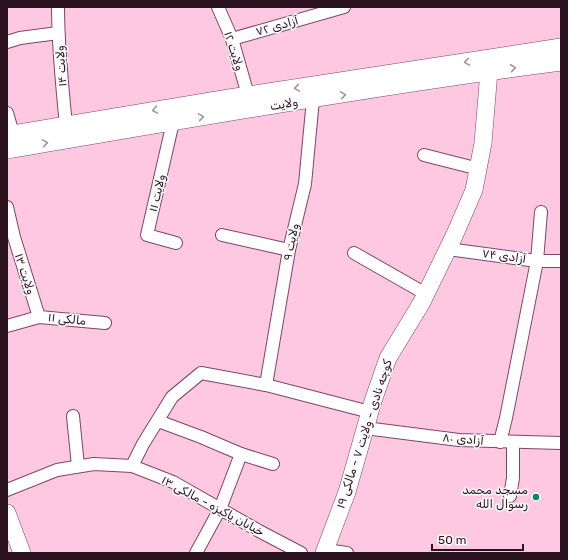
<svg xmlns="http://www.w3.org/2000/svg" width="568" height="560" viewBox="0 0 568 560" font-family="Rubik,Cairo,sans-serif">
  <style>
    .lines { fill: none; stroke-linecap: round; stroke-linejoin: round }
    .street-casing { stroke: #7f4662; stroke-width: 14 }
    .secondary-casing { stroke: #7f4662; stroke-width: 18 }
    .street { stroke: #fff; stroke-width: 12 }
    .secondary { stroke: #fff; stroke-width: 17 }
    .oneway { stroke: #9f949a }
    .poi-dot { fill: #098769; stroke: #fbfbfb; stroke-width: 1.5 }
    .labels { text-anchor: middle; stroke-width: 3; stroke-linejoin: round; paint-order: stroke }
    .street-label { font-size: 12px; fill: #2a121e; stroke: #fbfbfb }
    .poi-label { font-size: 12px; fill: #2a121e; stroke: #fbfbfb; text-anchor: end }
  </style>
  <rect width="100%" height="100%" fill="#fec8e0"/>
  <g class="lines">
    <defs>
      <g id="street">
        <path d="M58 7C58 47 62 86 66 125"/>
        <path d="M218 7 232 39 248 95"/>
        <path d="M232 39 344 7"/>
        <path d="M7 42 20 38 58 33"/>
        <path d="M7 113 13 134"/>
        <path d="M173 122 147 235 176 243"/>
        <path d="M424 155 479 169"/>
        <path d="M7 207 14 237 39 317"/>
        <path d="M222 235 289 250"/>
        <path d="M448 249 537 261H561"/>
        <path d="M354 253 426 294"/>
        <path d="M7 326 39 317 105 323"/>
        <path d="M266 385 289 250 305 184 313 99"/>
        <path d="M73 416 78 466"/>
        <path d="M158 421 201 437 241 454 273 464"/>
        <path d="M365 428 459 440 561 443"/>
        <path d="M500 442 506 418 537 261 541 212"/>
        <path d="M132 466 143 444 172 397 201 373 266 385 370 412"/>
        <path d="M7 490 57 470 94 464 132 466 173 482 259 531 301 553"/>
        <path d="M510 496 513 478V442"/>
        <path d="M326 550 347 553"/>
        <path d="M196 553 220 509 241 454"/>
      </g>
      <g id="secondary">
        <path d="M7 135 229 98 561 47"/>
        <path d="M7 150C191 119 376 86 561 62"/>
        <path d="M7 513 22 553"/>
        <path d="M324 553 347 492 373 401 388 358 422 302 455 234 474 190 483 143 489 71"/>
      </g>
    </defs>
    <use href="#street" class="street-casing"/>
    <use href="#secondary" class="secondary-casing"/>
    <use href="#street" class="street"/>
    <use href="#secondary" class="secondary"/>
  </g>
  <defs><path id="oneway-chevron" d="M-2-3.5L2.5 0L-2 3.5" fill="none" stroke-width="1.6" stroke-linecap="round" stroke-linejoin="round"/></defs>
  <g class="oneway">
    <use href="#oneway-chevron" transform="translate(467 62) rotate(171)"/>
    <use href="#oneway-chevron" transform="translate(513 68) rotate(-8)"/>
    <use href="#oneway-chevron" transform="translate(297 88) rotate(171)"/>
    <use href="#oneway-chevron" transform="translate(343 95) rotate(-9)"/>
    <use href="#oneway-chevron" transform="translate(155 110) rotate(170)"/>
    <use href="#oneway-chevron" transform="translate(201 117) rotate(-9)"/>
    <use href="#oneway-chevron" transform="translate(45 143) rotate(-9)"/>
  </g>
  <circle class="poi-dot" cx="536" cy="497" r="4"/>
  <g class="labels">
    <g class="street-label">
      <text transform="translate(277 26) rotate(-16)" y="4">آزادی ۷۲</text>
      <text transform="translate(234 51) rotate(72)" y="4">ولایت ۱۲</text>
      <text transform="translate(61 66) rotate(-94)" y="4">ولایت ۱۴</text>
      <text transform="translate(284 104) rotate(-9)" y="4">ولایت</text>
      <text transform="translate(157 193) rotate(-77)" y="4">ولایت ۱۱</text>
      <text transform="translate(291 242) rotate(-78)" y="4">ولایت ۹</text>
      <text transform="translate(504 256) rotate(8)" y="4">آزادی ۷۴</text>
      <text transform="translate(25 274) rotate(72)" y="4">ولایت ۱۳</text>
      <text transform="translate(67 319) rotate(6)" y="4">مالکی ۱۱</text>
      <text transform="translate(364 434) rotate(-72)" y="4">کوچه نادی - ولایت ۷ - مالکی ۱۹</text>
      <text transform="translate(463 439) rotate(5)" y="4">آزادی ۸۰</text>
      <text transform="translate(213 506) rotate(28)" y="4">خیابان پاکیزه - مالکی ۱۳</text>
    </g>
    <g class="poi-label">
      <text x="528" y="494">مسجد محمد<tspan x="528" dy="14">رسوال الله</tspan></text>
    </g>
  </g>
  <rect width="568" height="560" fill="none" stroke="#2a121e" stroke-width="16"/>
  <path d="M432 544v6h91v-6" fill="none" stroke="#2a121e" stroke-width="2"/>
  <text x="438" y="544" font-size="12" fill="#2a121e" stroke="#fbfbfb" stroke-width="3" paint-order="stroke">50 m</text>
</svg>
